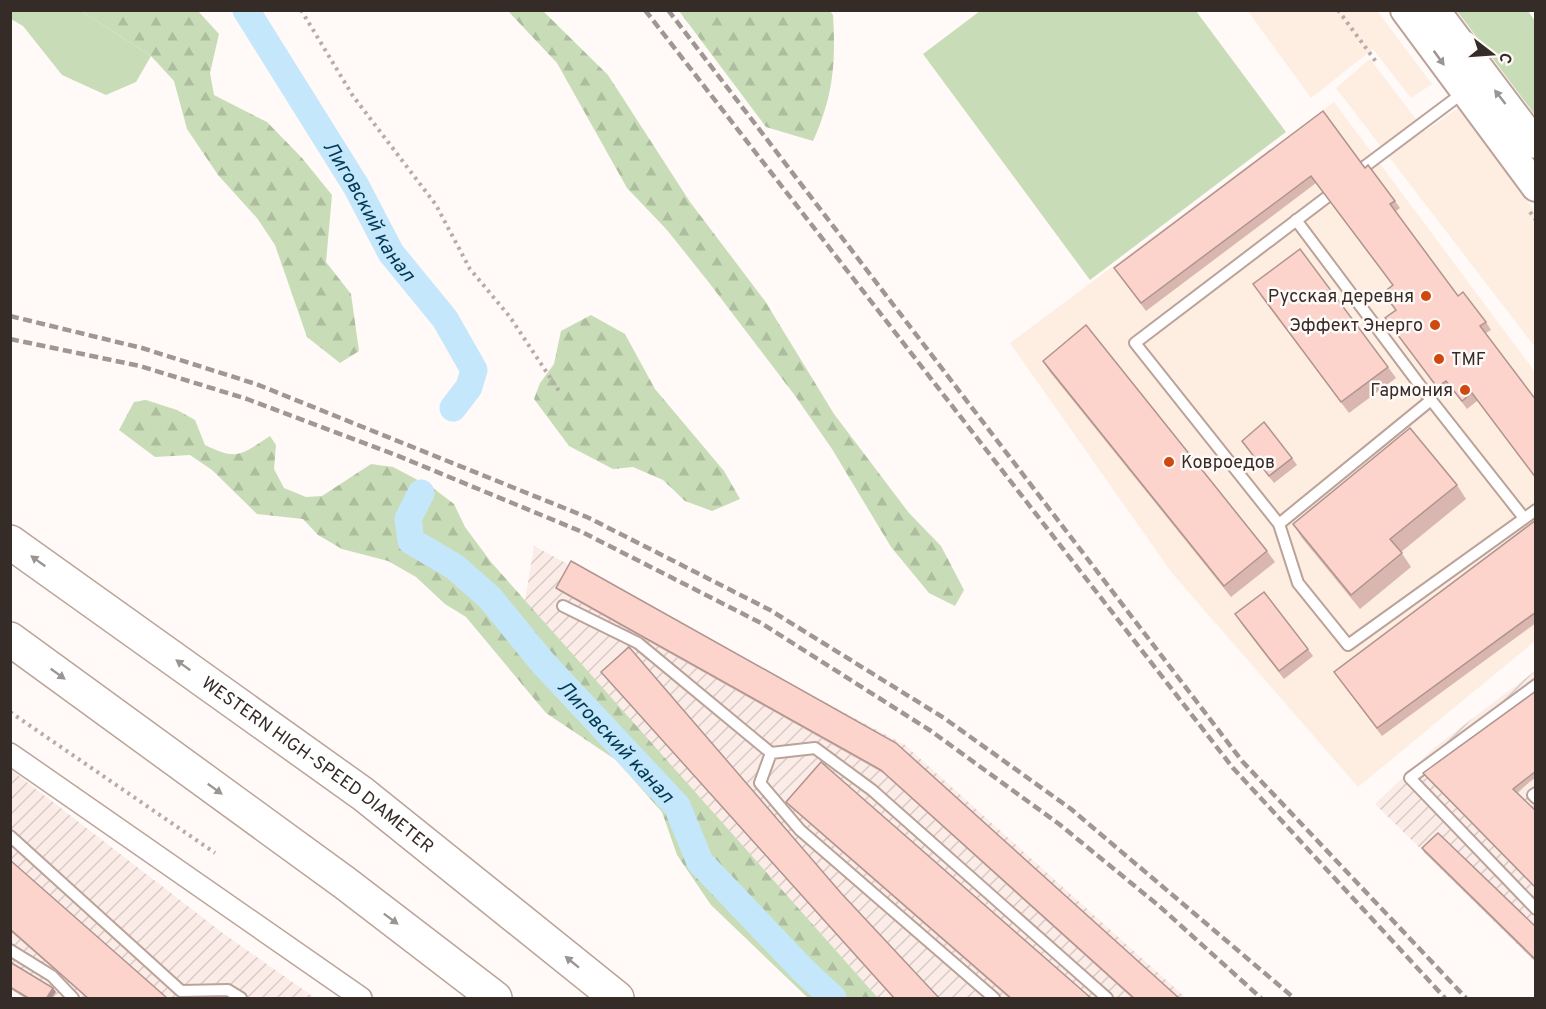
<svg xmlns="http://www.w3.org/2000/svg" width="1546" height="1009" viewBox="0 0 1546 1009" font-family="Overpass,sans-serif">
  <style>
    .commercial { fill: #feede1 }
    .industrial { fill: url(#industrial-furrows) }
    .grass { fill: #c8ddb7 }
    .forest { fill: url(#forest-firs) }
    .lines { fill: none; stroke-linecap: round; stroke-linejoin: round }
    .canal { stroke: #c5e7fc; stroke-width: 27 }
    .lane-casing { stroke: #bca39a; stroke-width: 14 }
    .street-casing { stroke: #bca39a; stroke-width: 24 }
    .secondary-casing { stroke: #bca39a; stroke-width: 32 }
    .highway-casing { stroke: #bca39a; stroke-width: 36 }
    .path { stroke: #b5adab; stroke-width: 4; stroke-dasharray: 3 4.5; stroke-linecap: butt }
    .lane { stroke: #fff; stroke-width: 10 }
    .street { stroke: #fff; stroke-width: 21 }
    .secondary { stroke: #fff; stroke-width: 28 }
    .highway { stroke: #fff; stroke-width: 33 }
    .rail { stroke: #9f9794; stroke-width: 4.5; stroke-dasharray: 9 4.5; stroke-linecap: butt }
    .wall { fill: #d9b6af }
    .shaded-wall { fill: #b0948f }
    .building { fill: #fcd4cc; stroke: #b0948f; stroke-width: 1.5 }
    .oneway { fill: #9a9593 }
    .poi-dot { fill: #cf480f; stroke: #fff9f7; stroke-width: 2 }
    .labels { text-anchor: middle; stroke-width: 5; stroke-linejoin: round; paint-order: stroke }
    .poi-label { font-size: 18px; fill: #352b27; stroke: #fff9f7; text-anchor: end }
    .street-label { font-size: 18px; fill: #352b27; stroke: #fff9f7 }
    .water-label { font-size: 20px; font-style: italic; fill: #003953; stroke: #fff9f7 }
  </style>
  <defs>
    <pattern id="industrial-furrows" width="10" height="10" patternUnits="userSpaceOnUse" patternTransform="scale(1.5)"><rect width="10" height="10" fill="#fbece7"/><path d="M-1 1l2-2M0 10L10 0M9 11l2-2" fill="none" stroke="#d8cbc6"/></pattern>
    <pattern id="forest-firs" width="22" height="20" patternUnits="userSpaceOnUse" patternTransform="scale(1.5)"><rect width="22" height="20" fill="#c8ddb7"/><path d="M5 1l3.5 6h-7zM16 11l3.5 6h-7z" fill="#acbe9d"/></pattern>
  </defs>
  <rect width="100%" height="100%" fill="#fff9f7"/>
  <g class="commercial">
    <path d="M1248 11H1377L1432 84 1411 98 1373 49 1311 98Z"/>
    <path d="M1370 59 1425 131 1458 108 1535 212V347L1336 88Z"/>
    <path d="M1334 102 1535 372V641L1358 787 1172 573 1010 343Z"/>
  </g>
  <g class="industrial">
    <path d="M534 546 905 745 1186 998H878L525 601Z"/>
    <path d="M1535 671V962L1375 804 1434 748Z"/>
    <path d="M10 769 224 934 315 998H27L11 989Z"/>
  </g>
  <g class="grass">
    <path d="M10 11H81L151 56 136 82 106 95 62 75 23 26 11 19Z"/>
    <path d="M980 11H1196L1286 132 1090 280 923 54Z"/>
    <path d="M1457 11H1528L1535 21V115Z"/>
  </g>
  <g class="forest">
    <path d="M81 11H198L219 34 210 73 214 95 267 122 302 158 332 195 326 262 351 294 359 351 340 363 307 337 275 245 257 218 218 175 187 129 174 81 151 56Z"/>
    <path d="M508 11H543L608 75 690 202 765 301 834 414 909 513 941 546 964 590 955 606 929 593 891 547 832 449 796 397 707 280 667 230 627 188 557 63Z"/>
    <path d="M679 11H830L833 15C836 63 833 97 813 141L766 127Z"/>
    <path d="M591 315 625 334 655 389 724 471 740 499 712 511 685 501 663 480 633 467 613 469 569 446 534 399 540 383 554 364 561 331Z"/>
    <path d="M146 400 177 410 195 420 205 445C238 461 241 455 270 436L276 445 274 469 284 488 306 497 322 496 371 464 393 467 433 488 454 504 465 527 491 562 878 998H808L711 905 677 855 662 812 616 760 546 713 466 617 445 604 416 577 388 561 342 549 318 535 303 519 257 514 212 470 190 455 155 457 119 430 134 402Z"/>
  </g>
  <g class="lines">
    <g class="canal">
      <path id="s1" d="M246 10 356 186 391 253 445 319 474 370 469 387 453 408"/>
      <path id="s2" d="M421 493 408 519 411 541 455 567 490 598 543 663 677 806 700 862 802 969 833 998"/>
    </g>
    <defs>
      <g id="lane">
        <path d="M1364 167 1464 92"/>
        <path d="M1327 197 1135 343 1279 524 1298 583 1348 645 1536 510"/>
        <path d="M1296 220 1431 400 1524 518"/>
        <path d="M1279 524 1431 400"/>
        <path d="M563 606 638 643 771 753"/>
        <path d="M1536 685 1410 778 1536 909"/>
        <path d="M1536 793 1533 795 1536 798"/>
        <path d="M10 836 181 991 228 990 241 998"/>
        <path d="M10 950 52 976 73 998"/>
        <path d="M994 998 800 830 760 783 771 753 815 748 872 790 1107 998"/>
      </g>
      <path id="street" d="M10 754 361 998"/>
      <g id="secondary">
        <path d="M1405 10 1536 187"/>
        <path d="M1435 10 1536 144"/>
      </g>
      <g id="highway">
        <path id="s3" d="M10 542 363 794 617 998"/>
        <path d="M10 639 345 883 495 998"/>
      </g>
    </defs>
    <use href="#lane" class="lane-casing"/>
    <use href="#street" class="street-casing"/>
    <use href="#secondary" class="secondary-casing"/>
    <use href="#highway" class="highway-casing"/>
    <g class="path">
      <path d="M301 10 353 96 436 205 470 269 510 317 559 391"/>
      <path d="M1338 10 1377 63"/>
      <path d="M1530 212 1536 220"/>
      <path d="M10 712 215 853"/>
    </g>
    <use href="#lane" class="lane"/>
    <use href="#street" class="street"/>
    <use href="#secondary" class="secondary"/>
    <use href="#highway" class="highway"/>
    <g class="rail">
      <path d="M645 10 1233 768 1445 998"/>
      <path d="M668 10 1242 761 1466 998"/>
      <path d="M10 316 142 348 256 384 589 518 770 610 944 718 1071 809 1294 998"/>
      <path d="M10 339 140 366 247 399 396 455 580 531 761 623 931 731 1059 824 1158 905 1261 998"/>
    </g>
  </g>
  <g class="wall">
    <path d="M1323 111 1365 168 1395 201 1400 208 1395 212 1458 296 1486 322 1491 330 1486 333 1477 401 1467 409 1451 388 1443 395 1390 325 1396 310 1393 286 1316 183 1146 311 1114 268Z"/>
    <path d="M1260 295 1388 367 1396 378 1349 413Z"/>
    <path d="M1043 361 1267 551 1275 562 1231 597 1050 372Z"/>
    <path d="M1242 441 1292 458 1297 465 1274 483Z"/>
    <path d="M1457 485 1466 499 1401 552 1411 567 1360 609 1302 538 1293 524Z"/>
    <path d="M1536 520V623L1382 736 1340 680Z"/>
    <path d="M556 588 896 743 1180 999H1133L883 773 559 591Z"/>
    <path d="M1240 622 1308 649 1313 656 1284 679Z"/>
    <path d="M601 672 841 893 940 999H894Z"/>
    <path d="M1536 691V777L1517 792 1536 811V889L1423 773Z"/>
    <path d="M786 802 1092 999H1010L789 806Z"/>
    <path d="M1422 848 1536 927V962L1424 852Z"/>
    <path d="M10 860 167 999H88L10 931Z"/>
    <path d="M10 962 53 988 56 992 51 999H27L10 989Z"/>
  </g>
  <path class="shaded-wall" d="M53 988 56 992 51 999H46Z"/>
  <g class="building">
    <path d="M1323 111 1365 168 1368 165 1395 201 1390 204 1458 296 1463 292 1486 322 1480 326 1536 400V478L1472 393 1462 401 1446 381 1437 387 1385 318 1396 310 1383 293 1393 285 1311 176 1141 303 1114 268Z"/>
    <path d="M1300 249 1388 367 1341 402 1253 284Z"/>
    <path d="M1086 325 1267 551 1224 586 1043 361Z"/>
    <path d="M1264 422 1292 458 1269 476 1242 441Z"/>
    <path d="M1410 428 1457 485 1390 539 1402 553 1351 595 1293 524Z"/>
    <path d="M1536 520V612L1377 728 1334 672Z"/>
    <path d="M571 561 896 743 1180 999H1135L881 770 556 588Z"/>
    <path d="M1264 592 1308 649 1279 671 1235 614Z"/>
    <path d="M629 647 841 893 940 999H895L601 672Z"/>
    <path d="M1536 691V771L1513 789 1536 811V888L1423 773Z"/>
    <path d="M821 762 1092 999H1012L786 802Z"/>
    <path d="M1438 833 1536 927V960L1422 848Z"/>
    <path d="M10 860 167 998 89 999 10 929Z"/>
    <path d="M10 962 53 988 46 999H30L10 987Z"/>
  </g>
  <defs><path id="oneway-solid" d="M-6-.8H1V-3.2L6.5 0L1 3.2V.8H-6Z" transform="scale(1.5)"/></defs>
  <g class="oneway">
    <use href="#oneway-solid" transform="translate(1439 58) rotate(54)"/>
    <use href="#oneway-solid" transform="translate(1500 97) rotate(-128)"/>
    <use href="#oneway-solid" transform="translate(38 561) rotate(-144)"/>
    <use href="#oneway-solid" transform="translate(183 665) rotate(-144)"/>
    <use href="#oneway-solid" transform="translate(58 674) rotate(36)"/>
    <use href="#oneway-solid" transform="translate(215 789) rotate(36)"/>
    <use href="#oneway-solid" transform="translate(391 919) rotate(37)"/>
    <use href="#oneway-solid" transform="translate(572 962) rotate(-141)"/>
  </g>
  <g class="poi-dot">
    <circle cx="1426" cy="296" r="6"/>
    <circle cx="1435" cy="325" r="6"/>
    <circle cx="1439" cy="359" r="6"/>
    <circle cx="1465" cy="390" r="6"/>
    <circle cx="1169" cy="462" r="6"/>
  </g>
  <g class="labels">
    <g class="poi-label">
      <text x="1414" y="302">Русская деревня</text>
      <text x="1423" y="331">Эффект Энерго</text>
      <text x="1451" y="365" text-anchor="start">TMF</text>
      <text x="1453" y="396">Гармония</text>
      <text x="1181" y="468" text-anchor="start">Ковроедов</text>
    </g>
    <g class="street-label">
      <text dy="6" stroke="none"><textPath href="#s3" startOffset="380">WESTERN HIGH-SPEED DIAMETER</textPath></text>
    </g>
    <g class="water-label">
      <text dy="7" stroke="none"><textPath href="#s1" startOffset="236">Лиговский канал</textPath></text>
      <text dy="7" stroke="none"><textPath href="#s2" startOffset="340">Лиговский канал</textPath></text>
    </g>
  </g>
  <rect width="1546" height="1009" fill="none" stroke="#352b27" stroke-width="24"/>
  <g transform="translate(1492 54) rotate(107)" stroke="#fff9f7" stroke-width="4.5" paint-order="stroke">
  <path d="M0-4.5L10 22L0 15L-10 22Z" fill="#352b27"/>
  <text y="-9" font-size="16" font-weight="bold" text-anchor="middle" fill="#352b27">С</text>
  </g>
</svg>
